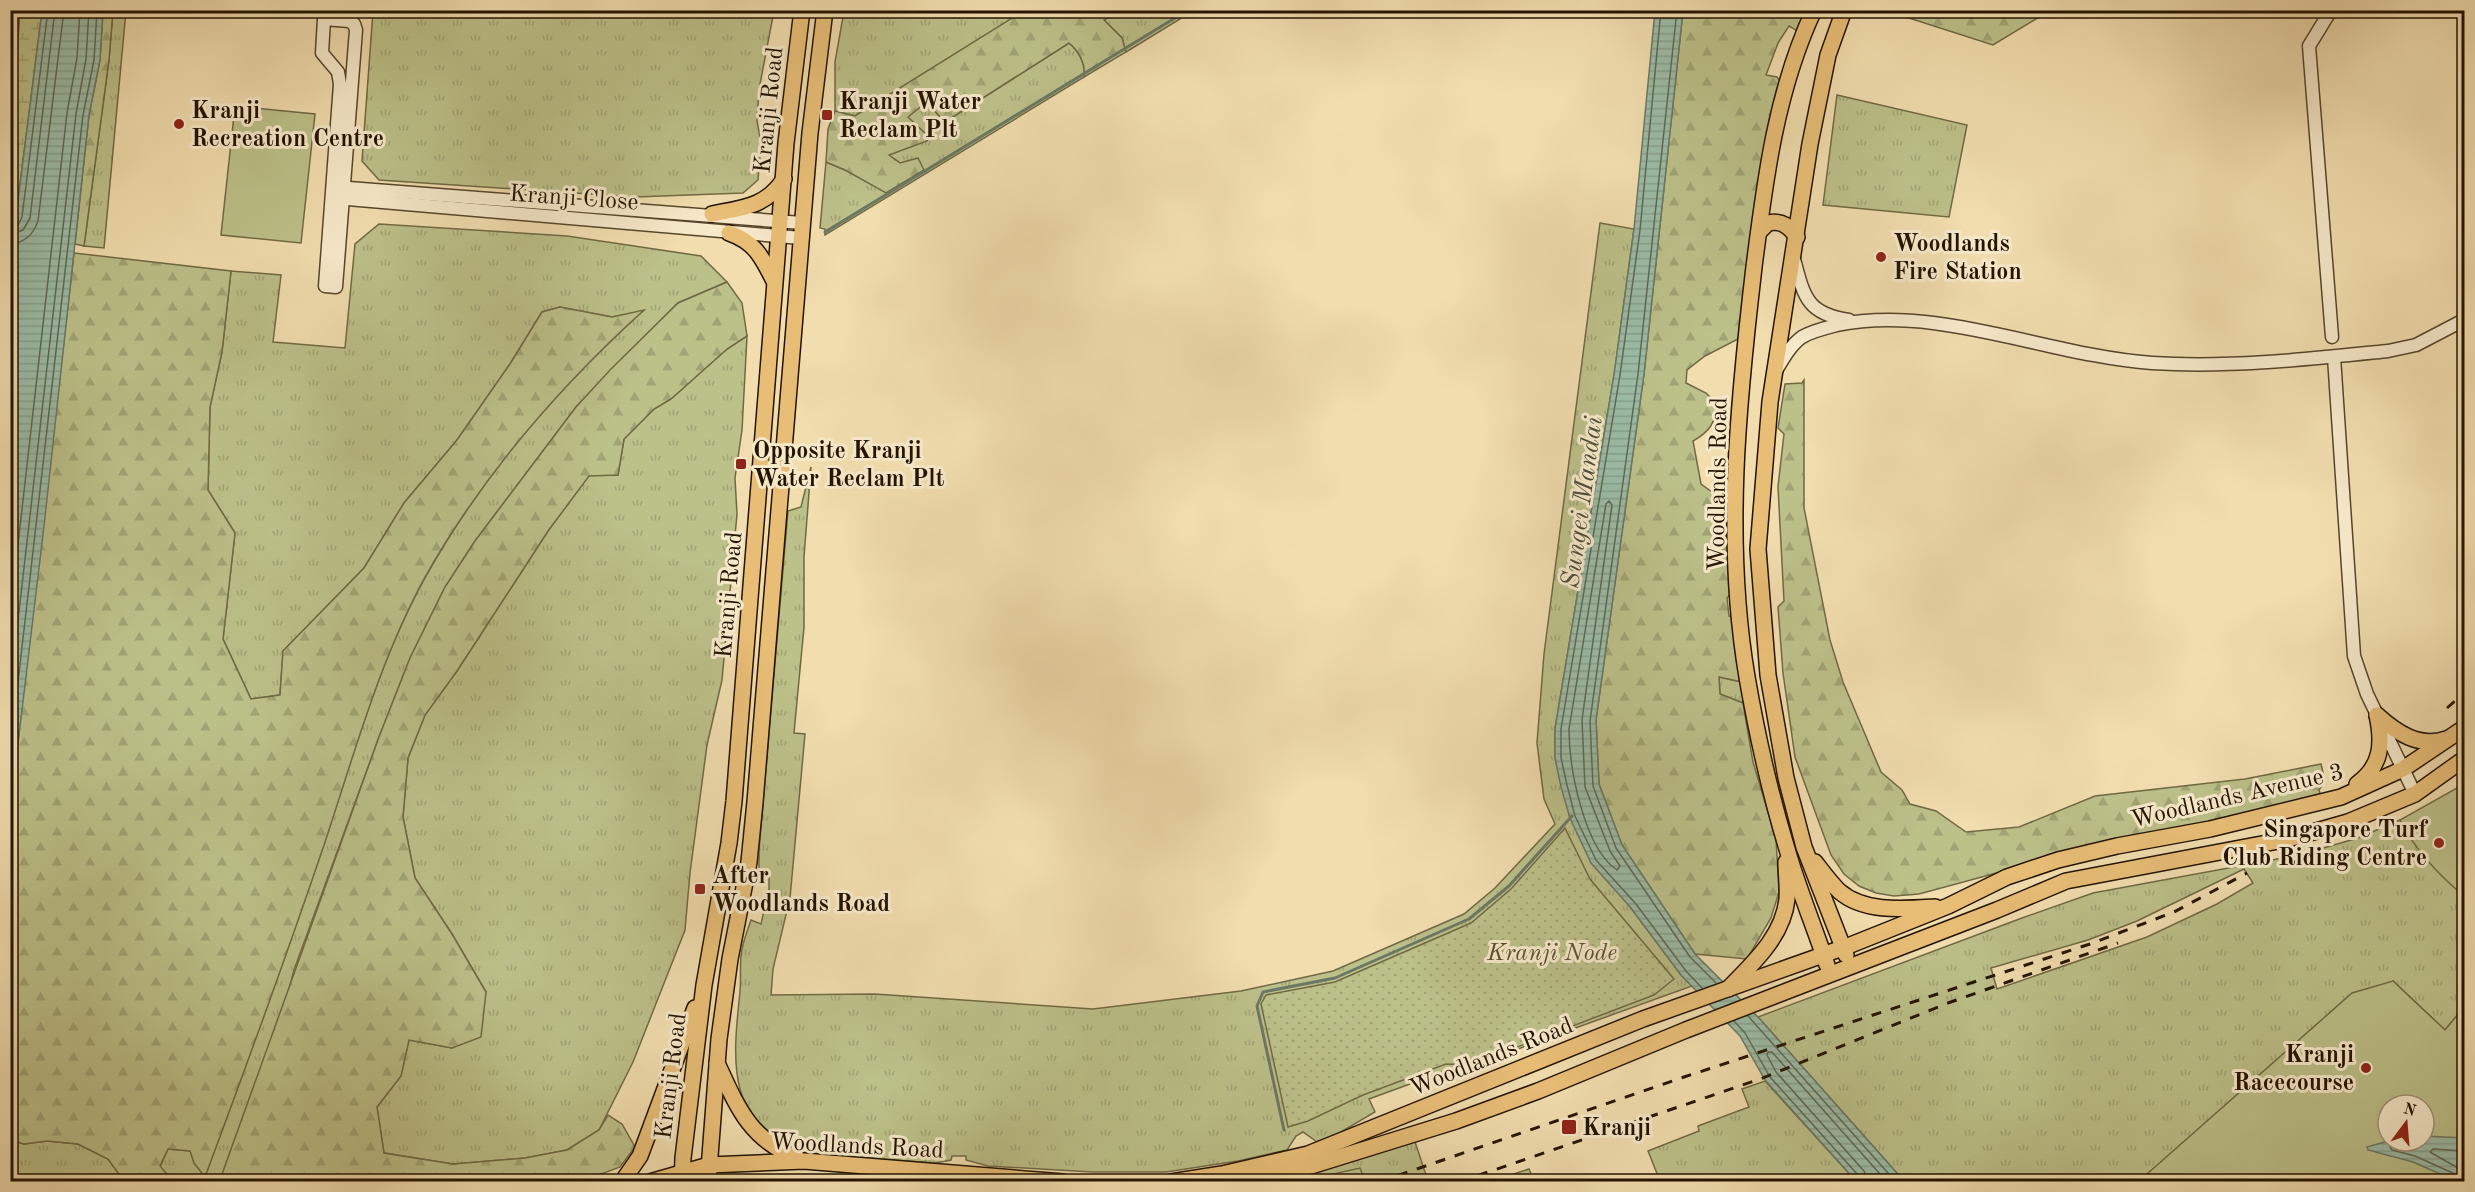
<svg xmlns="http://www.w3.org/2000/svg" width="2475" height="1192" viewBox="0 0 2475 1192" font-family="'Old Standard TT',serif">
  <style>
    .grass { fill: url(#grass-tufts); stroke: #706a44; stroke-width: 1.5; fill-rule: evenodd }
    .forest { fill: url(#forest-firs); stroke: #706a44; stroke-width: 1.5 }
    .wetland { fill: url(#wetland-marsh); stroke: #706a44; stroke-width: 1.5 }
    .park { fill: url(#park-dots); stroke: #706a44; stroke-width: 1.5 }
    .garden { fill: #bcc089; stroke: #706a44; stroke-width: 1.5; fill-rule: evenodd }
    .water { fill: url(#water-rules); stroke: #6b7864; stroke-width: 1.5 }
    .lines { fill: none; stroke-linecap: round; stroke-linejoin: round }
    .shore { stroke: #5f6854; stroke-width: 1.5 }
    .stream { stroke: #6b7864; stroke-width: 3 }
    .minor-casing { stroke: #56462c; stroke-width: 15 }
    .major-casing { stroke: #231300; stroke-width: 18 }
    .minor { stroke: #f6e9ca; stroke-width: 12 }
    .major { stroke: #e8be77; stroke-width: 15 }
    .rail { stroke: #231300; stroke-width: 3; stroke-dasharray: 10 10; stroke-linecap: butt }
    .poi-dot { fill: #8f2418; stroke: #f6e9ca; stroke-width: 2 }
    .labels { text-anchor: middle; stroke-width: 6; stroke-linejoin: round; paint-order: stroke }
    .poi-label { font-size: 24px; font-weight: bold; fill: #231300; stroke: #f6e9ca; text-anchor: start }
    .street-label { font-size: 24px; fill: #231300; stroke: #f6e9ca }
    .park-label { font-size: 24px; font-style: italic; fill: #595030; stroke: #f6e9ca }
    .water-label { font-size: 26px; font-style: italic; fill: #4d4e3a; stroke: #f6e9ca }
  </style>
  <defs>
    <pattern id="grass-tufts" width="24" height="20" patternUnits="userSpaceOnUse" patternTransform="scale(1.5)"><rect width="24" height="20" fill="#bcc089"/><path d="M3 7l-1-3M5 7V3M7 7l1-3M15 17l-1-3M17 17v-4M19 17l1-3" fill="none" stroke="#a1a474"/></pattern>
    <pattern id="forest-firs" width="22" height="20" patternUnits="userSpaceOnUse" patternTransform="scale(1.5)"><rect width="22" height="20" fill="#bcc089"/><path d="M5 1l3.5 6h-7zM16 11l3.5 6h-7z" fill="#a1a474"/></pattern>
    <pattern id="wetland-marsh" width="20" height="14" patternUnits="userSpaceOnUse" patternTransform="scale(1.5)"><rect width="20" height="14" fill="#bcc089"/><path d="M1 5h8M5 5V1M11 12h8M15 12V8" fill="none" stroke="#a1a474"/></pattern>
    <pattern id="park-dots" width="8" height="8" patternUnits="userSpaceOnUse" patternTransform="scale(1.5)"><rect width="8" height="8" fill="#bcc089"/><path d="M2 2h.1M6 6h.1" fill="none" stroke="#a1a474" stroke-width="1.8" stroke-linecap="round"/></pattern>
    <pattern id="water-rules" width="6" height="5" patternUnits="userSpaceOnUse" patternTransform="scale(1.5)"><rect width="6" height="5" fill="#9bbca7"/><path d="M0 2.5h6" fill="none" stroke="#85a18e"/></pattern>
  </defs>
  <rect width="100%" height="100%" fill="#f1ddae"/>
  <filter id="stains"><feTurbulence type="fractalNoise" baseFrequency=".00333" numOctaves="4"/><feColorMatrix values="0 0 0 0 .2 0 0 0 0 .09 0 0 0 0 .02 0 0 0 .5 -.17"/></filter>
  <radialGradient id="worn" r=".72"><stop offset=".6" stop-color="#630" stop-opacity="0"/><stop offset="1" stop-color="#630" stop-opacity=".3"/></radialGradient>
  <g class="grass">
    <path d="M11 11H20L11 143Z"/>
    <path d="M113 11H126L104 248 84 246 109 60Z"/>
    <path d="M373 11H774L759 89 757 121 761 143 758 180 743 193 635 197 379 180 362 161Z"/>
    <path d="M844 11H1025L855 116 835 111V62Z"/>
    <path d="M1119 11H1193L1126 52 1122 38 1104 20Z"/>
    <path d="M1069 43C1079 52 1086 64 1084 77L825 235V229L820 228 826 162 845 170 900 163 889 155 928 136 907 117 924 104 931 107 945 122Z"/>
    <path d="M1837 95 1967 125 1949 217 1823 205Z"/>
    <path d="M1600 223 1634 229 1614 375 1555 729V758L1570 818 1631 908 1681 975 1692 986 1531 1044 1454 1075 1451 1069 1369 1099 1375 1112 1329 1139 1317 1142 1303 1132 1296 1136 1287 1150 1238 1161 1166 1172H1092L988 1166 966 1160V1156H952L951 1160 935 1163 809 1154C726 1128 732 1065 740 992 741 980 740 968 741 956 742 943 747 932 751 920L761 924 769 889V872L759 870V851L788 511 801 507 811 467 804 557V627L794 733 805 734 790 898 773 969 771 995 875 994 1093 1009 1241 991 1333 971 1464 914 1495 888 1555 824 1544 799 1537 743 1544 654Z"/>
    <path d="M379 224 567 236 701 256 727 282 678 303 576 407 475 541 445 587 410 658 379 737 294 970 240 1179 250 1181H181L171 1179 160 1167 168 1149 191 1151 194 1163 205 1176C245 1068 285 960 322 850 353 758 378 663 425 578 481 477 558 388 643 311L612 317 560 307 542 312 510 364 457 440 404 503 364 568 283 651 280 695 251 699 223 639 235 533 208 490 210 407 222 352 231 271 281 275 273 342 345 348 355 244Z"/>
    <path d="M747 336 742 430 735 478 737 514 722 680 707 745 690 873 685 930 633 1062 599 1130 567 1150 525 1158 453 1164 384 1153 377 1107 401 1076 409 1040 452 1048 486 992 452 934 415 878 403 817 408 758 425 715 457 671 548 531 589 475H618L624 439 654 409 671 399 727 349Z"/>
    <path d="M1719 677 1742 682 1743 703 1720 694Z"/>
    <path d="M2400 820C2415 849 2440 876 2464 896V1007L2445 1030 2393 981 2138 1181H1904L1758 1017 2022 918 2093 893 2299 855 2358 838ZM2244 869 2253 883 2217 904 2147 937 1997 989 1991 968 2088 940 2137 921Z"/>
    <path d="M1765 1081 1856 1181H1660L1648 1151 1699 1131 1698 1126 1749 1107 1742 1089Z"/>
    <path d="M11 1140 24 1144 47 1141 78 1144 108 1159 124 1181H148L11 1182Z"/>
    <path d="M1415 1142 1428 1181 1274 1182Z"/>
  </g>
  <g class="forest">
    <path d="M1025 10 1119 11 1104 20 1122 38 1126 52 1084 77C1086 64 1079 51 1069 43L945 122 931 107 924 104 908 117 928 136 927 141 889 155 900 163 918 158 924 170 886 193 845 170 826 162 828 129 835 111 855 116Z"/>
    <path d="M103 11H113L109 60 84 246 75 244 89 115 100 60Z"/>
    <path d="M1683 11H1811L1801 33 1789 26 1778 43 1766 75 1777 77 1782 84 1740 338 1705 356 1687 370 1686 383 1706 393 1716 403C1717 422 1709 432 1693 441L1701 484 1716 495 1729 551 1734 590 1727 598 1729 616 1736 619 1742 682 1719 677 1720 694 1743 703 1753 762 1776 839 1779 892 1771 918 1747 959 1695 954 1622 845 1599 784 1596 720 1644 374Z"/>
    <path d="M1887 11H2049L1993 45Z"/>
    <path d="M74 253 231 271 222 352 210 407 208 490 235 533 223 639 251 699 280 695 283 651 364 568 404 503 457 440 510 364 542 312 560 307 612 317 644 310C559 387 482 476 425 577 379 661 354 755 324 845 286 957 246 1067 205 1177L194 1163 190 1151 168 1149 160 1166 171 1179 181 1181H124L108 1159 78 1144 47 1141 24 1144 11 1140V802Z"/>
    <path d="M727 282 742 303 747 336 727 349 671 399 654 409 624 439 618 475 589 476 548 531 457 671 425 715 408 758 403 817 415 878 452 934 486 992 481 1037 452 1048 409 1040 401 1076 377 1107 384 1153 453 1164 525 1158 567 1150 599 1130 608 1115 622 1124 635 1147 620 1167 583 1181 250 1182 221 1177 379 737 410 658 445 587 475 541 576 407 611 369 678 303Z"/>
    <path d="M1804 380V508L1830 640 1843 682 1881 772 1902 790 1910 804 1936 811 1966 832 2019 827 2095 796 2245 779 2321 764 2325 781 2319 790 2322 799 2004 871 1919 894 1894 896 1876 893 1859 886 1844 874 1831 855 1795 757 1783 673 1778 607 1784 601 1778 487 1784 434 1778 428 1785 384 1802 383Z"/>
  </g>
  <path class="wetland" d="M20 11H42L16 216 10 223 11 143Z"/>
  <path class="park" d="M1565 828 1590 879 1674 979 1654 995 1470 1065 1446 1064 1363 1095 1308 1121 1288 1127 1261 1004 1266 995 1335 982 1471 923 1511 889Z"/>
  <g class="garden">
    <path d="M235 106 315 114 301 243 221 235Z"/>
    <path d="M2464 784V896C2438 874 2416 851 2400 820Z"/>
    <path d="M2393 981 2445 1030 2464 1007V1181L2138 1182 2352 993ZM2388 1105H2424V1141H2388Z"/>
    <path d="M1360 1168 1365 1181H1301Z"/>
    <path d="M1529 1169 1534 1181H1492Z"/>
  </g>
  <g class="water">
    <path d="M42 11H103L100 60 89 115 44 526 11 802 10 223 16 216Z"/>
    <path d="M1655 11H1683L1644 374 1596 720 1599 784 1622 845 1695 954 1758 1017 1904 1181H1856L1765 1080 1740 1036 1681 975 1631 908 1591 863 1570 818 1561 787 1555 758V729L1614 375 1634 229Z"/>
    <path d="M2424 1136 2464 1138V1181H2456L2413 1162 2368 1150 2367 1147 2388 1141H2424Z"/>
  </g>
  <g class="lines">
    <g class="shore">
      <path d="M1661 10 1640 230 1620 375 1561 729V758L1567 785 1575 816 1596 860 1636 904 1686 971 1702 988"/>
      <path d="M1677 10 1638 374 1590 721 1593 786 1616 848 1690 957 1716 983"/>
      <path d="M10 227 18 225 22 217 48 10"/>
      <path d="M10 235 23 230 30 218 55 10"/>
      <path d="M10 244C25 243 33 235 38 221L64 10"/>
      <path d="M1609 501 1612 505 1582 720 1585 787 1610 851 1620 866 1617 870C1584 848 1569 768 1569 729L1606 504Z"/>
      <path d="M10 615 67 113 77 58 80 10"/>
      <path d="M10 690 76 114 86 59 89 10"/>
      <path d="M10 752 83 115 94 60 97 10"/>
      <path d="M1748 1016 1896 1182"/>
      <path d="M1734 1021 1745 1033 1770 1077 1858 1175 1860 1182"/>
      <path d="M2394 1141 2390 1147 2392 1150 2415 1156 2455 1174 2457 1182"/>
      <path d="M2464 1151 2433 1149 2430 1152 2458 1168 2464 1178"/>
      <path d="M1868 1182 1864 1171 1776 1072 1767 1055 1768 1052H1772L1887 1182"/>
    </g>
    <g class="stream">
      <path d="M825 232 1188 10"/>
      <path d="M1284 1130 1257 1006 1263 992 1335 978 1469 919 1509 886 1572 816"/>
      <path d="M223 1182V1181"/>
    </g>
    <defs>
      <g id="minor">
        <path d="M2331 10 2309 46 2332 337"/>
        <path d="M324 19 349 21 354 24 356 30 336 287 325 286 340 84 338 72 322 53Z"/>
        <path d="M336 187 802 223"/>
        <path d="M336 198 801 238"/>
        <path d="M1794 259C1804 297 1807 314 1849 320"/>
        <path d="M2334 357 2354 656 2367 694 2415 794"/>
        <path d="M1777 369C1784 357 1791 345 1802 337 1812 331 1825 328 1837 325 1938 304 2049 356 2152 363 2230 368 2310 359 2388 351L2416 345 2464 320"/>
      </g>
      <g id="major">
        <path d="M1814 10C1776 91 1765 180 1754 267 1738 403 1724 541 1747 677 1757 735 1770 793 1787 849 1798 888 1814 926 1827 965"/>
        <path d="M1844 10 1828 55 1810 144 1770 402 1758 549 1768 675 1786 778 1804 847 1846 955"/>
        <path d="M712 214C742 208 766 207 784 179"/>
        <path d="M1759 232 1768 223C1782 220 1790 227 1797 237"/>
        <path d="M729 233C755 242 762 257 774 281"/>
        <path d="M2377 715C2397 733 2419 748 2446 739"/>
        <path d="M2357 784C2382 766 2383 743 2377 715"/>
        <path d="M1815 862C1822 871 1830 882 1839 891 1864 913 1904 909 1935 907"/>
        <path d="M1728 989C1752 964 1783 937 1787 899 1788 887 1786 874 1786 862"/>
        <path d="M717 1063C737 1106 749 1139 797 1158"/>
        <path d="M622 1182 640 1156 695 1008"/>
        <path d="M650 1182 709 1165 804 1161 1063 1182"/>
        <path d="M682 1182 683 1158 704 985 729 843 734 801 786 143 802 10"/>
        <path d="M708 1182 719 1039 730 959 749 862 755 802 810 133 825 10"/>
        <path d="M1171 1182 1222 1174 1308 1154 1643 1019 1848 946 1948 906 2007 877 2058 860 2117 846 2210 829 2341 797 2403 769 2464 728"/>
        <path d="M1246 1182 1311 1166 1456 1121 1538 1091 1686 1030 1997 910 2066 881 2288 839 2348 822 2415 794 2464 759"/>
      </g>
    </defs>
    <use href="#minor" class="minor-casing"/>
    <use href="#major" class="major-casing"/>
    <use href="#minor" class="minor"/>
    <use href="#major" class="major"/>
    <g class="rail">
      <path d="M2447 708 2464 693"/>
      <path d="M1379 1182 1684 1077 2090 944 2174 912 2247 873"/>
      <path d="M1459 1182 1760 1079 1948 1003 2118 943"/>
    </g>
  </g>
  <g class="poi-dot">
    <rect x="821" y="109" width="12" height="12" rx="3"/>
    <circle cx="179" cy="124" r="6"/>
    <circle cx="1881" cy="257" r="6"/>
    <rect x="735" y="458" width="12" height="12" rx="3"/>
    <circle cx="2439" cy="843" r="6"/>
    <rect x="694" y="883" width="12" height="12" rx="3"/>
    <circle cx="2366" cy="1068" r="6"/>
    <rect x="1561" y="1119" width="16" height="16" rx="3"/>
  </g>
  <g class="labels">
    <g class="poi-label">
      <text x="839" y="109">Kranji Water<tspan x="839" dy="28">Reclam Plt</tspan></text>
      <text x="191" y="118">Kranji<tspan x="191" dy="28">Recreation Centre</tspan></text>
      <text x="1893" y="251">Woodlands<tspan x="1893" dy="28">Fire Station</tspan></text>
      <text x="753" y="458">Opposite Kranji<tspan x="753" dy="28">Water Reclam Plt</tspan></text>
      <text x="2427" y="837" text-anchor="end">Singapore Turf<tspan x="2427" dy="28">Club Riding Centre</tspan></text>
      <text x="712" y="883">After<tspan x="712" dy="28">Woodlands Road</tspan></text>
      <text x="2354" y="1062" text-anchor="end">Kranji<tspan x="2354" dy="28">Racecourse</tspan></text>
      <text x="1582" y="1135">Kranji</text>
    </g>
    <g class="street-label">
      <text transform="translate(768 110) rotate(-84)" y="8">Kranji Road</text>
      <text transform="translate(574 197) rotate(4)" y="8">Kranji Close</text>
      <text transform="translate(1717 484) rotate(-89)" y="8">Woodlands Road</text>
      <text transform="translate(728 595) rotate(-85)" y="8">Kranji Road</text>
      <text transform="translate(2237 795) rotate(-13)" y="8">Woodlands Avenue 3</text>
      <text transform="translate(1491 1056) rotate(-22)" y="8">Woodlands Road</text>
      <text transform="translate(670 1076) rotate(-83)" y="8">Kranji Road</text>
      <text transform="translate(857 1145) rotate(3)" y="8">Woodlands Road</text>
    </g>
    <g class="park-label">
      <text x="1552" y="960">Kranji Node</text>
    </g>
    <g class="water-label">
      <text transform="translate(1581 502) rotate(-82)" y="9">Sungei Mandai</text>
    </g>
  </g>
  <rect width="2475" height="1192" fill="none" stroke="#f1ddae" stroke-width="36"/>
  <rect x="12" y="12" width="2451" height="1168" fill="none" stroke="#231300" stroke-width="3"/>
  <rect x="18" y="18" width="2439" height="1156" fill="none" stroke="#231300" stroke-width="1.5"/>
  <g transform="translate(2406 1123) rotate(16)"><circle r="28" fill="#f6e9ca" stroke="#a29379" stroke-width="1.5"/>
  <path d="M0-4.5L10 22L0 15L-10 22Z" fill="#8f2418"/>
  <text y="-9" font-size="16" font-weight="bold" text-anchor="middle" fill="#231300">N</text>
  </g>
  <rect width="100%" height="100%" filter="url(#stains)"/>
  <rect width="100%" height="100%" fill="url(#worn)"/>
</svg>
